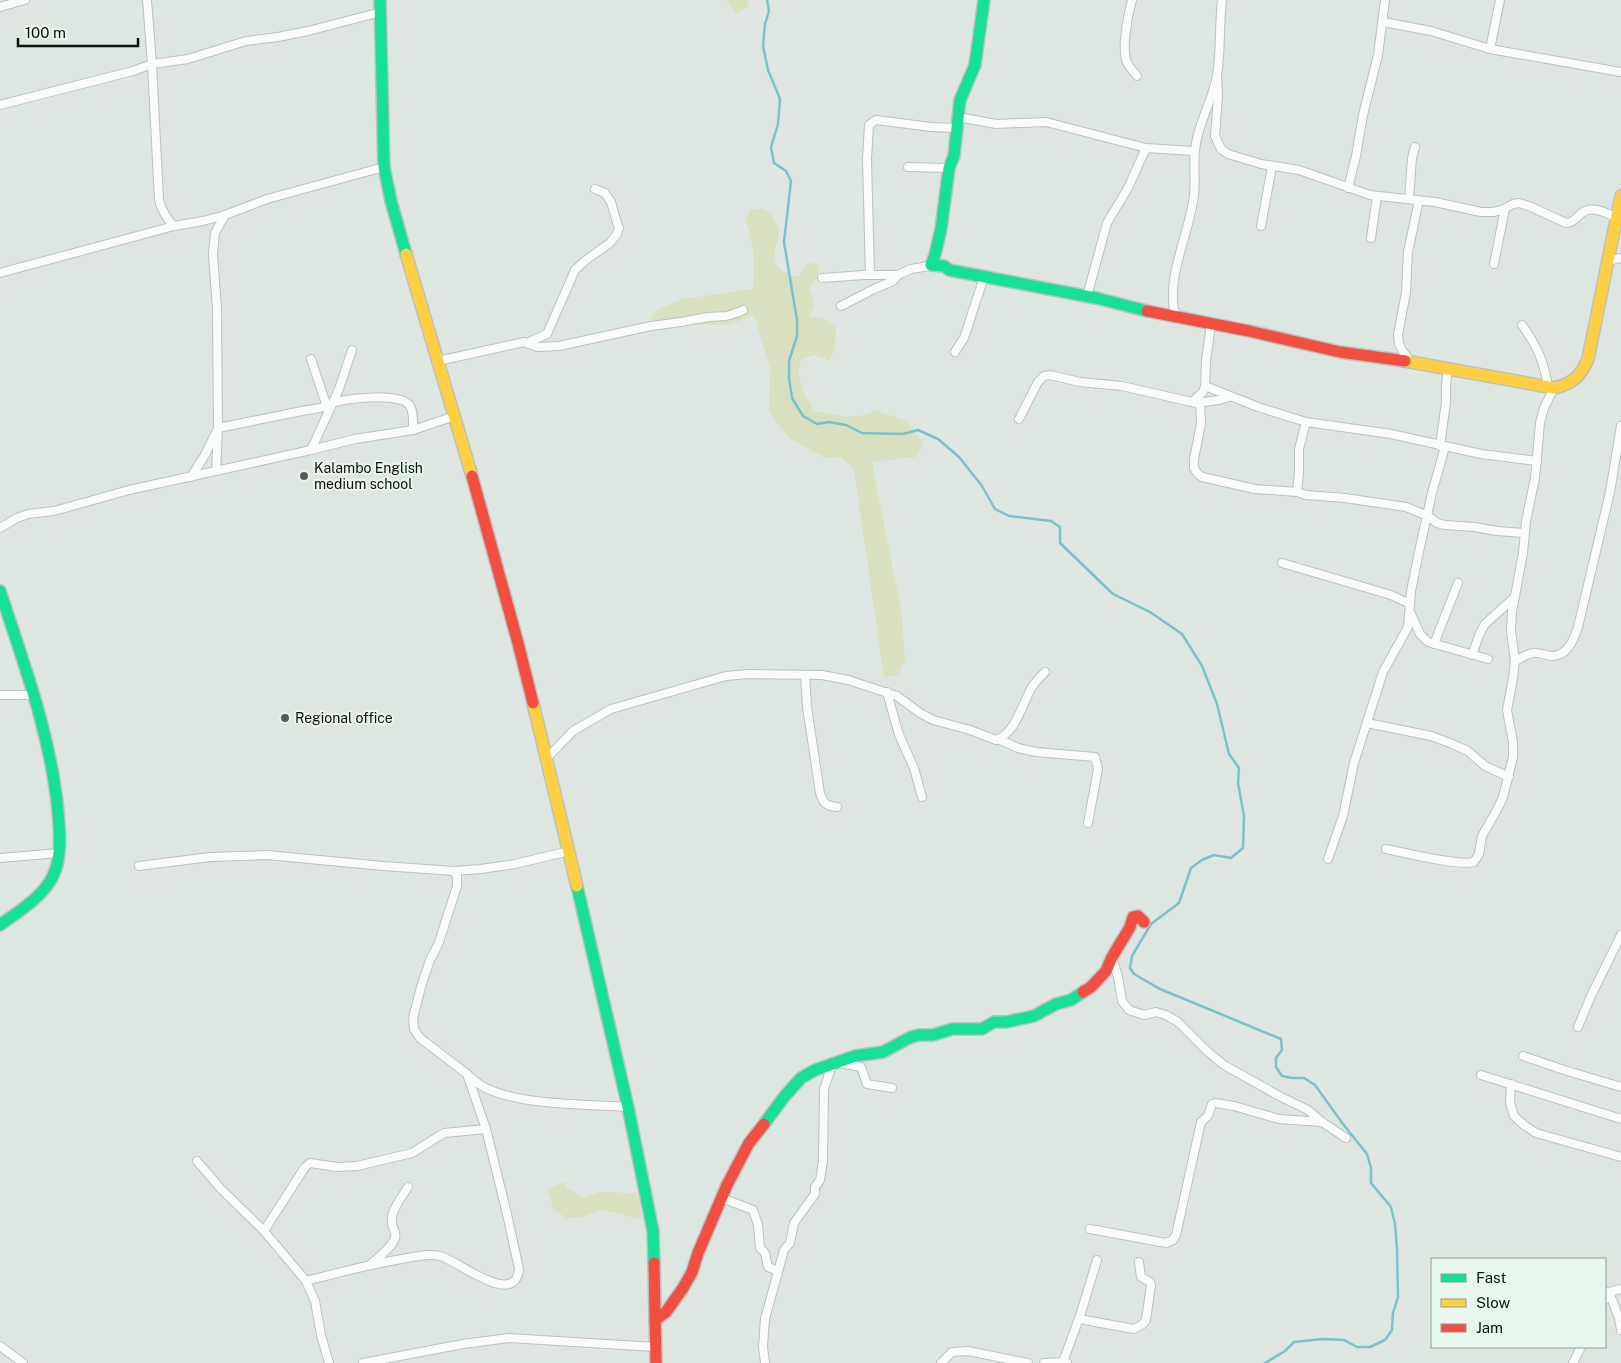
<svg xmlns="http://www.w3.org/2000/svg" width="1621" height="1363" viewBox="0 0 1621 1363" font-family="'Public Sans',sans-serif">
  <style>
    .green { fill: #d8e0c0 }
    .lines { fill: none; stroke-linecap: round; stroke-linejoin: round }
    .stream { stroke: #7ac2c9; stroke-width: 2.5 }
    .street-casing { stroke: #bbc1be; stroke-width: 10 }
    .fast-casing { stroke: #bbc1be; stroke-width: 14 }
    .slow-casing { stroke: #bbc1be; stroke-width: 14 }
    .jam-casing { stroke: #bbc1be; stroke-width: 14 }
    .street { stroke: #fafbfb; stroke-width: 8 }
    .fast { stroke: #16e098; stroke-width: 11 }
    .slow { stroke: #ffcf43; stroke-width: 11 }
    .jam { stroke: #f24e42; stroke-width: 11 }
    .poi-dot { fill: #555b58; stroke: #e8f7ee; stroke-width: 2 }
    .labels { text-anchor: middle; stroke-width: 4; stroke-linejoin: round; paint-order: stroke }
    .poi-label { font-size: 14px; fill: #0b100d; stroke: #e8f7ee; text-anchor: start }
  </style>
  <rect width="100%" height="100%" fill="#dee6e2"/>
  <g class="green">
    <path d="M726 0H748L749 6 737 14Z"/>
    <path d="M751 209H764C771 215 777 221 779 231 780 236 777 242 776 247 771 266 782 273 798 277L805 266 810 262 819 266 818 276 810 288 815 304 809 317C821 317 828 319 836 328L835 348 830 361 815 355 801 359 798 374 804 393 815 411C833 414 858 422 874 410L907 421 924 444 916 457 872 462 902 616 905 660 898 675 884 677 854 470 841 457 825 458 789 438 769 412 770 368 754 315 728 325 655 324 651 317 659 308 683 299 753 289C755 264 754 242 745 219Z"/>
    <path d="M564 1182 568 1189 584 1197 601 1192 637 1193 643 1220 604 1210 583 1217 567 1218 554 1210 548 1190 553 1186Z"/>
  </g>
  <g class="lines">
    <path class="stream" d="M767 0 769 11 765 24 763 46 768 70 780 99 778 124 771 147 774 163 786 171 791 181 784 242 797 320V336L789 361V378L792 398 803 416 817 424 829 422 846 425 862 433 903 434 918 430 938 439 959 457 982 486 995 509 1009 516 1051 521 1060 527V543L1113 594 1150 612 1182 634 1202 666 1217 704 1229 754 1239 768 1238 783 1244 816 1243 848 1231 858 1214 855 1202 860 1191 868 1179 903 1151 924 1132 956 1130 968 1134 974 1160 989 1281 1039 1282 1050 1276 1058V1067L1282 1076 1292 1078H1304L1315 1085 1343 1124 1367 1154 1371 1168V1183L1391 1207 1395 1224 1397 1249 1398 1297 1393 1313 1392 1330 1385 1340 1370 1347H1357L1344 1340 1323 1339 1294 1342 1285 1351 1265 1363"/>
    <defs>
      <g id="street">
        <path d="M147 0 152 64 159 200C162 211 166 218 174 226"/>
        <path d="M1132 0C1128 15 1122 44 1126 60 1128 66 1133 71 1137 76"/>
        <path d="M0 7 25 0"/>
        <path d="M1383 22 1431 31 1490 49 1621 72"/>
        <path d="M1490 49 1500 0"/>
        <path d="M1217 77 1218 96 1215 136 1221 149 1228 154 1261 164 1299 170 1370 195 1435 202 1481 212H1493L1502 210 1513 204 1519 203 1529 206 1566 223C1575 223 1578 214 1585 211 1594 206 1608 214 1616 217"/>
        <path d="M0 105 133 71 152 64 188 59 246 41 278 37 308 31 381 12"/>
        <path d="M958 117 996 124 1046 122 1146 148 1194 151"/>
        <path d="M908 167 949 168"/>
        <path d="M1348 188 1356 156 1363 115 1378 55 1385 0"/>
        <path d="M1409 199 1412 158 1415 147"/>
        <path d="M1261 226 1272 167"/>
        <path d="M1371 238 1377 196"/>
        <path d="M1608 261 1621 258"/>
        <path d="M1494 264 1505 209"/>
        <path d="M0 273 174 226 203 221 225 215 267 199 384 167"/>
        <path d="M870 275 867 159 869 125 876 120 931 127 957 128"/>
        <path d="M822 278 864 275H898L911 269 929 266 931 265"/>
        <path d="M1087 296 1107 223 1128 188 1146 148"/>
        <path d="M841 306 874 289 893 281 898 275"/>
        <path d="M1176 317C1164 280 1190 233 1194 195 1196 175 1192 159 1197 138 1202 117 1213 97 1217 76 1221 51 1219 25 1222 0"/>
        <path d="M1522 325C1537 346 1544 361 1548 387"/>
        <path d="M527 343 547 334 575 270 586 260 610 243 617 234 619 228 617 223 611 202 605 193 595 189"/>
        <path d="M955 352 964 338 984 277"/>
        <path d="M311 359 327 407"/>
        <path d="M438 361 524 342 537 347 559 346 651 326 681 322 708 317 726 316 739 312 743 310"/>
        <path d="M1411 362 1402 350 1399 344 1398 335 1406 292 1408 252 1419 200"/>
        <path d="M1205 386 1258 407 1306 422 1391 434 1481 454 1537 461"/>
        <path d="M1192 402 1203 392 1205 386 1206 361 1211 324"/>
        <path d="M1200 402 1201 424 1194 459V468L1198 474 1202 477 1255 489 1297 492 1306 495 1345 498 1406 507 1428 516 1437 523 1445 525 1474 527 1497 531 1524 533"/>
        <path d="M333 403C346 398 401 392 410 406 414 412 413 422 413 430"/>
        <path d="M1019 419 1038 382 1044 376 1050 375 1080 382 1122 386 1196 403 1219 400 1229 397"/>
        <path d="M1440 446 1446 402V386L1448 368"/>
        <path d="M311 450 339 389 352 350"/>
        <path d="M216 471 218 428 217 309 213 254 215 233 225 215"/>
        <path d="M191 477 205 455 218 428 302 411 331 406"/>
        <path d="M1297 492 1299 472V449L1306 422"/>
        <path d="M0 528 17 518 28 514 54 511 129 490 311 450 355 439 413 430 455 416"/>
        <path d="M1282 563 1391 595 1410 604"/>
        <path d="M1411 614 1420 634 1428 642 1488 659"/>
        <path d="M1434 644 1458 583"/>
        <path d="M1472 655 1480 633 1485 624 1515 597"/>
        <path d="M1515 661C1521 658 1527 654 1533 653 1540 652 1547 656 1553 656 1568 655 1574 639 1578 627L1610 492 1621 426"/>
        <path d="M805 675 807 707 820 793C823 803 826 806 837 807"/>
        <path d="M887 692 899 735 914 768 922 797"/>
        <path d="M0 695H33"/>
        <path d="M1367 723 1431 736 1450 743 1468 751 1485 766 1509 777"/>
        <path d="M998 739 1018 748 1036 752 1095 757 1098 769 1088 823"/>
        <path d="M546 759 573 731 611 709 726 676 748 674 822 675 848 680 897 696 920 713 933 720 970 730 996 740C1016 733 1022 704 1032 687 1035 682 1040 677 1045 672"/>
        <path d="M1386 849C1406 853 1457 866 1474 862L1479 854 1482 836 1498 808 1503 797 1513 757V742L1507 710 1513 678 1515 661 1511 631 1512 612 1523 553 1526 521 1535 478 1540 423 1544 408 1554 388"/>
        <path d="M0 858 59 853"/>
        <path d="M1328 859 1343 816 1354 763 1383 672 1408 627 1411 591 1420 547 1432 493 1445 447"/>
        <path d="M139 866 210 857 267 855 383 866 454 871 481 869 515 864 569 851"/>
        <path d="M1112 957 1118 977 1122 1001 1129 1010 1144 1015 1156 1012 1166 1015 1178 1022 1207 1051 1224 1065 1281 1097 1308 1110 1322 1122 1346 1138"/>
        <path d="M1578 1027 1591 996 1621 935"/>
        <path d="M1523 1056 1564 1070 1621 1087"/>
        <path d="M840 1063 861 1067 867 1084 892 1088"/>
        <path d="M467 1074C472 1078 477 1083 482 1086 517 1106 587 1104 628 1107"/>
        <path d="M1481 1075 1621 1119"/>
        <path d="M1511 1084 1510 1103 1514 1116 1524 1125 1536 1133 1621 1157"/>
        <path d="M197 1161 221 1189 264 1231 306 1281 315 1301 321 1335 329 1363"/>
        <path d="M722 1198 753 1210 758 1225 760 1248 765 1253 768 1267 776 1270 778 1274"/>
        <path d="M1090 1229 1166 1243 1173 1240 1176 1235 1201 1122 1208 1116 1212 1104 1215 1103 1234 1106 1279 1119 1322 1122"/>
        <path d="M264 1231 305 1167 310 1163 337 1167 357 1166 412 1153 444 1133 486 1129"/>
        <path d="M371 1264C378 1257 392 1248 395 1238 397 1232 392 1228 392 1223 390 1211 402 1197 408 1187"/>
        <path d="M306 1281C338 1273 370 1264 402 1259 414 1257 428 1253 440 1256 457 1260 515 1309 519 1269L507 1214 486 1129 467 1074 420 1038 414 1029 413 1018 421 987 430 960 438 945 457 886V876L454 871"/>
        <path d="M1609 1292 1619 1318 1621 1330"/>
        <path d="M1605 1300 1609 1292 1621 1289"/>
        <path d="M1079 1319 1134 1329 1143 1324 1146 1320 1151 1285 1150 1282 1141 1277 1139 1262"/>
        <path d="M0 1346 23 1363"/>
        <path d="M1063 1362 1081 1313 1097 1260"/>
        <path d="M363 1363 463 1344 509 1338 655 1347"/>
        <path d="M765 1363 763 1347 765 1319 784 1250 790 1243 794 1223 815 1194V1187L820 1180 823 1161 824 1089 832 1065"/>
        <path d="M941 1363 952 1352 968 1351 1028 1363"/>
        <path d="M1044 1363 1063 1362 1067 1363"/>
        <path d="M1573 1363 1581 1347"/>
      </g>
      <g id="fast">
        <path d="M380 0 384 167 391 201 406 254"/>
        <path d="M984 0 975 65 960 100 954 156 949 168 941 229 935 255 931 265 944 266 949 270 1096 298 1147 311"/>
        <path d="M0 591C24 664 51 736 58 812 60 833 62 857 53 876 42 898 19 911 0 925"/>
        <path d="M577 886 628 1107 653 1231 654 1263"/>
        <path d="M764 1124 784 1097 801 1078 815 1070 855 1056 883 1052 911 1037 919 1035H933L952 1029H982L994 1022H1006L1034 1016 1056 1004 1071 1000 1083 992"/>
      </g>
      <g id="slow">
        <path d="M406 254 472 476"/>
        <path d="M1405 361 1554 388C1572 384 1581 376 1588 359L1621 196"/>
        <path d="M533 703 577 886"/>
      </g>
      <g id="jam">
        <path d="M1147 311 1249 331 1340 352 1405 361"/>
        <path d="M472 476 518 643 533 703"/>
        <path d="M1083 992 1091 987 1106 971 1112 957 1130 927 1133 917 1138 916 1144 922"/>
        <path d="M654 1263 656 1363"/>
        <path d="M655 1320 666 1312 683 1288 692 1272 698 1253 727 1185 749 1143 764 1124"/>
      </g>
    </defs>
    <use href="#street" class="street-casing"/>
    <use href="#fast" class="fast-casing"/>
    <use href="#slow" class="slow-casing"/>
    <use href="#jam" class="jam-casing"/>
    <use href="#street" class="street"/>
    <use href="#fast" class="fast"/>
    <use href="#slow" class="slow"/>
    <use href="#jam" class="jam"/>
  </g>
  <g class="poi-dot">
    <circle cx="304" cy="476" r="5"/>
    <circle cx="285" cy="718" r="5"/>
  </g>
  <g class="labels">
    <g class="poi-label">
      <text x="314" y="473">Kalambo English<tspan x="314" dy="16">medium school</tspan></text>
      <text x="295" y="723">Regional office</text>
    </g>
  </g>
  <rect x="1431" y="1258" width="175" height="90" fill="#e8f7ee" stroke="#909b94"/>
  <rect x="1441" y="1274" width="25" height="8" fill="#16e098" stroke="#909b94"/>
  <text x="1476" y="1283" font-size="15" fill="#0b100d">Fast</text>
  <rect x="1441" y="1299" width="25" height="8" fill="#ffcf43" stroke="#909b94"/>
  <text x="1476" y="1308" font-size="15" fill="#0b100d">Slow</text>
  <rect x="1441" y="1324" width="25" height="8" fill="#f24e42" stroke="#909b94"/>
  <text x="1476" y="1333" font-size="15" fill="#0b100d">Jam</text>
  <path d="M18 38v8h120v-8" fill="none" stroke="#0b100d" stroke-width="2.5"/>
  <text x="25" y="38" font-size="15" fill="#0b100d" stroke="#e8f7ee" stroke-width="4" paint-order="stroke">100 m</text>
</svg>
